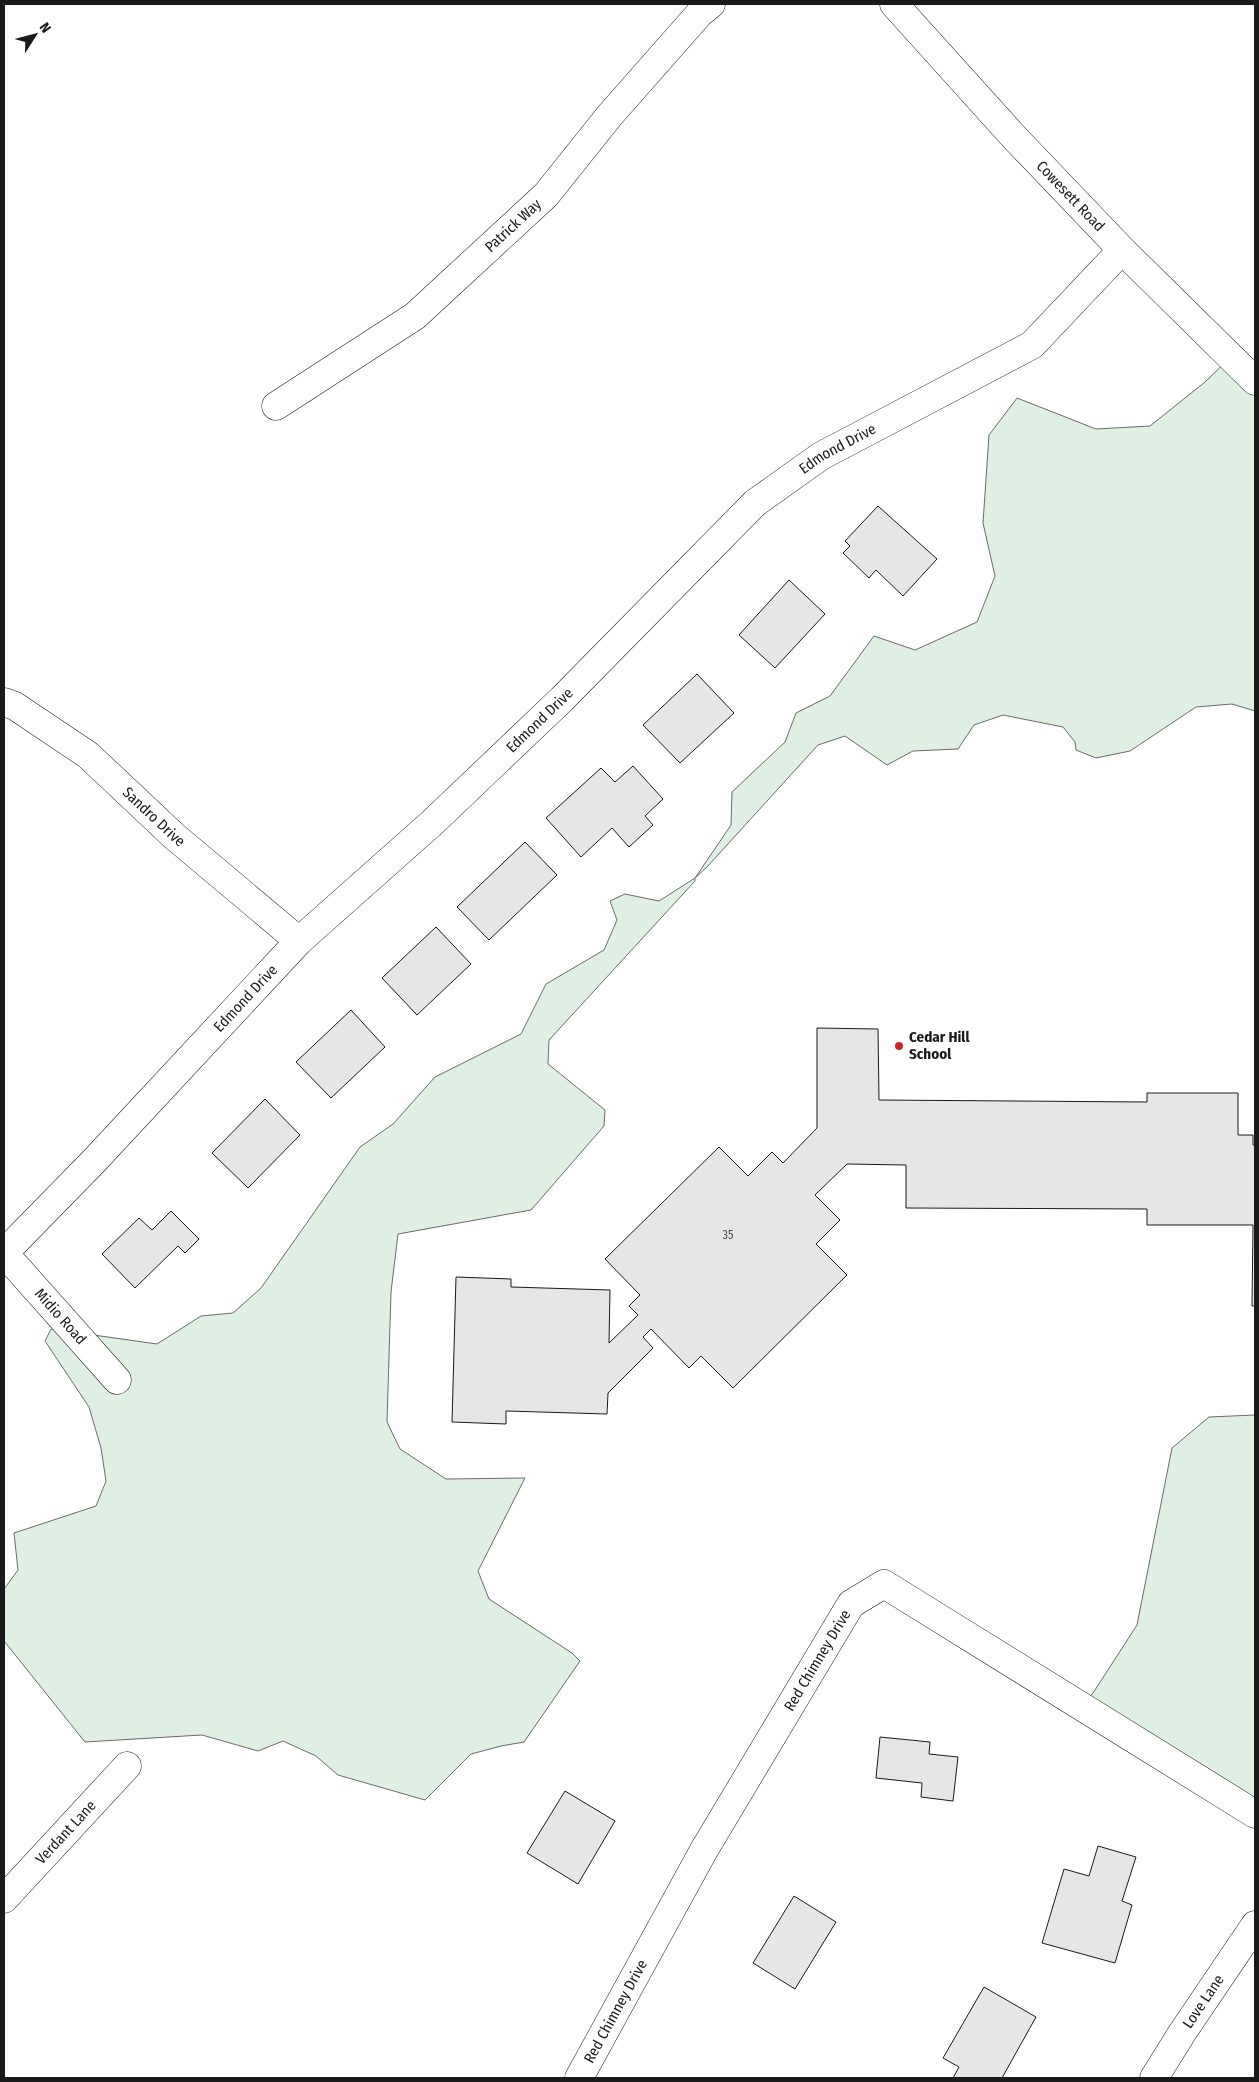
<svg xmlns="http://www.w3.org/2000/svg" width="1259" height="2082" viewBox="0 0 1259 2082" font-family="'Fira Sans Condensed',sans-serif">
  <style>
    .green { fill: #e0efe3; stroke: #6a6a6a }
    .building { fill: #e6e6e6; stroke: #1a1a1a }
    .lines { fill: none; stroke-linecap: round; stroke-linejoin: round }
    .street-casing { stroke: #1a1a1a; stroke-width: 29 }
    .secondary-casing { stroke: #1a1a1a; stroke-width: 29 }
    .street { stroke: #fff; stroke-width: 28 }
    .secondary { stroke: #fff; stroke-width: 28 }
    .poi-dot { fill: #c62828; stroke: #fff; stroke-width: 2 }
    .labels { text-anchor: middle; stroke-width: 4; stroke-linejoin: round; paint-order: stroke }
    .number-label { font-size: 12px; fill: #4d4d4d }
    .street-label { font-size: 15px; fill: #1a1a1a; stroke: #fff }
    .poi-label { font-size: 15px; font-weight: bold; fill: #1a1a1a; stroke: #fff; text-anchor: start }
  </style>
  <rect width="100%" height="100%" fill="#fff"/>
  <g class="green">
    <path d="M1233 355 1255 377V711L1232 704 1196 707 1130 751 1096 758 1076 750 1075 742 1063 727 1003 715 974 725 958 749 913 751 887 765 845 736 818 745 707 867 695 878V881L549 1040 548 1064 605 1110 604 1126 531 1210 398 1234 391 1292 387 1422 400 1449 446 1479 525 1478 478 1571 489 1599 572 1653 580 1661 524 1742 501 1746 471 1754 425 1800 338 1775 316 1756 283 1741 258 1751 202 1735 85 1742 4 1641V1589L18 1570 14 1533 96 1506 106 1481 101 1448 89 1407 45 1341 51 1329 157 1344 201 1316 233 1313 261 1288 360 1147 393 1124 435 1077 521 1034 546 984 604 950 617 920 610 901 625 894 659 901 695 878 731 825 732 792 785 742 796 713 830 696 874 636 915 650 977 622 995 576 983 523 989 435 1017 398 1096 429 1150 426 1205 382Z"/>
    <path d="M1255 1415V1811L1085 1701 1093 1693 1137 1625 1172 1448 1209 1417Z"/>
  </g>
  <g class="building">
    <path d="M878 506 937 559 903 596 876 570 869 578 843 553 850 546 845 541Z"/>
    <path d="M789 580 825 614 775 668 739 635Z"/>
    <path d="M697 674 734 713 680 763 643 725Z"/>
    <path d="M633 766 663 799 645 816 653 825 629 847 612 828 581 857 546 818 601 768 615 782Z"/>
    <path d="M525 842 557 875 489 940 457 907Z"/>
    <path d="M436 927 471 964 417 1015 382 978Z"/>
    <path d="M351 1010 385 1047 331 1098 296 1062Z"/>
    <path d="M817 1028 878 1029 879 1100 1147 1102V1093H1238V1135H1253V1145H1255V1306H1252L1253 1225H1147V1209L906 1208V1165L847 1164 815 1195 840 1220 816 1244 847 1275 733 1388 701 1356 689 1368 651 1329 643 1337 653 1348 608 1393 607 1414 506 1411V1424L452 1422 456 1277 511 1279V1287L610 1290 609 1343 638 1315 629 1306 640 1295 605 1259 719 1147 748 1176 772 1152 783 1163 817 1128Z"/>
    <path d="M265 1099 300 1135 248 1188 212 1153Z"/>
    <path d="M171 1211 199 1239 185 1253 178 1246 135 1288 102 1254 139 1218 152 1230Z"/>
    <path d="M880 1737 930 1742 929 1754 958 1757 953 1801 921 1797 922 1783 876 1778Z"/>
    <path d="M565 1791 615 1821 578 1884 527 1853Z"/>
    <path d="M1098 1846 1136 1857 1122 1901 1132 1905 1115 1963 1042 1943 1064 1869 1089 1876Z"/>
    <path d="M794 1896 836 1922 795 1989 753 1963Z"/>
    <path d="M984 1987 1036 2017 1002 2078H953L959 2067 943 2058Z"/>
  </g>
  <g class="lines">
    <defs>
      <g id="street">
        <path id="s1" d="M276 406 415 316 546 195 610 115 700 13 711 4"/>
        <path id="s2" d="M4 702 15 706 88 755 174 836 299 941"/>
        <path id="s3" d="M4 1253 94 1161 299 941 433 822 562 699 755 503 821 456 1032 345 1122 250"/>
        <path id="s4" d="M4 1253 117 1380"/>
        <path id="s5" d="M4 1899 127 1766"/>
        <path id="s6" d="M579 2078 704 1850 851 1604 884 1584 1255 1814"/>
      </g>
      <g id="secondary">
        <path id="s7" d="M894 4 1014 137 1122 250 1255 381"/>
        <path id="s8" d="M1154 2078 1182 2033 1255 1925"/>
      </g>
    </defs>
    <use href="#street" class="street-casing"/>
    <use href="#secondary" class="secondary-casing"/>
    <use href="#street" class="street"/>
    <use href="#secondary" class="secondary"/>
  </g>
  <circle class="poi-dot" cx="899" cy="1046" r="5"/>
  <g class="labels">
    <g class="number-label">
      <text x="728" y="1239">35</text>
    </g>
    <g class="street-label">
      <text dy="5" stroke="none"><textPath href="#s7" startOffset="261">Cowesett Road</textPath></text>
      <text dy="5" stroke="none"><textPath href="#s1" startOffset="299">Patrick Way</textPath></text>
      <text dy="5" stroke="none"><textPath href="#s3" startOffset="1161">Edmond Drive</textPath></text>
      <text dy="5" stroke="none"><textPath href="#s3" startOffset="756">Edmond Drive</textPath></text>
      <text dy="5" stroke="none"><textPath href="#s2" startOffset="190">Sandro Drive</textPath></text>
      <text dy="5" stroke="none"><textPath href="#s3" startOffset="351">Edmond Drive</textPath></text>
      <text dy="5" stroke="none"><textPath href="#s4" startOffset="85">Midio Road</textPath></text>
      <text dy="5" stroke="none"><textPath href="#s6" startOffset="481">Red Chimney Drive</textPath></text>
      <text dy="5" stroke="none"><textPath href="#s5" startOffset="91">Verdant Lane</textPath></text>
      <text dy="5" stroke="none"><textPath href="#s8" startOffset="91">Love Lane</textPath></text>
      <text dy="5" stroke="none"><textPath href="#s6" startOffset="76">Red Chimney Drive</textPath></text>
    </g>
    <g class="poi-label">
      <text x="909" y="1042">Cedar Hill<tspan x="909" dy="17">School</tspan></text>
    </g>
  </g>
  <rect width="1259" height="2082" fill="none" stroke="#1a1a1a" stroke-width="10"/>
  <g transform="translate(35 35) rotate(54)" stroke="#ffffff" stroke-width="4" paint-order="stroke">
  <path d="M0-4L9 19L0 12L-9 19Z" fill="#1a1a1a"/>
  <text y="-8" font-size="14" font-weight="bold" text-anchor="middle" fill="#1a1a1a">N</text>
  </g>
</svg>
